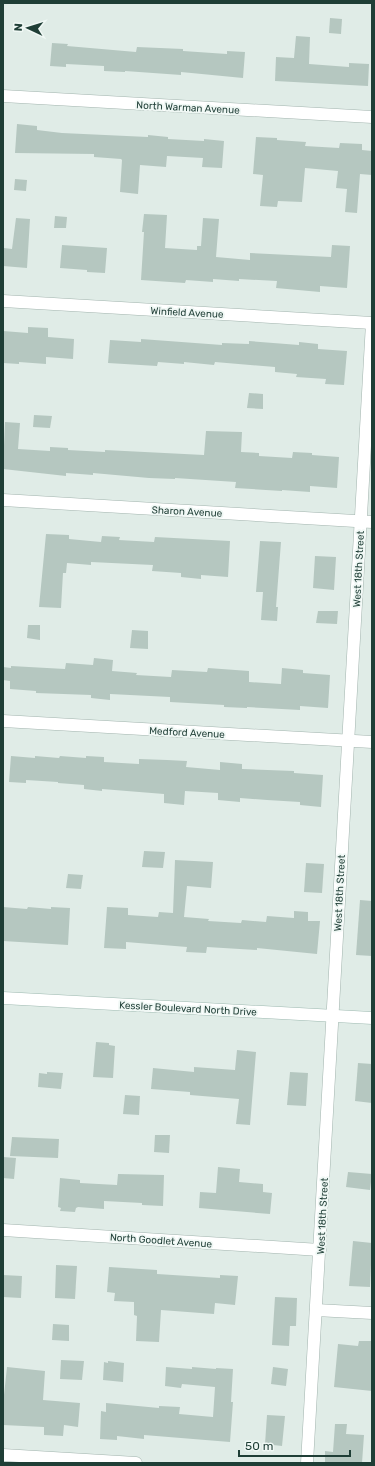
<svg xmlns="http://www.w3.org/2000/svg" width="375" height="1466" viewBox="0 0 375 1466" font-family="Rubik,sans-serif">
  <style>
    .building { fill: #b5c7c0 }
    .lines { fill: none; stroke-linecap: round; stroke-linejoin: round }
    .minor-casing { stroke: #a2b4ae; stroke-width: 13 }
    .secondary-casing { stroke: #9db9b0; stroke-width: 13 }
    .minor { stroke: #fff; stroke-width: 12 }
    .secondary { stroke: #fff; stroke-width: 12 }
    .labels { text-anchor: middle; stroke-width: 3.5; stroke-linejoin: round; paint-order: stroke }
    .street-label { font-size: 10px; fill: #1f3e36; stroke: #f0f8f5 }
  </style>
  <rect width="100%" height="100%" fill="#e0ece7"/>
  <g class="building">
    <path d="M330 18 342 19 341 34 329 33Z"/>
    <path d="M296 36 310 37 309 64 349 67V63L369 64 368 86 275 81 276 57 294 58Z"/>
    <path d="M52 43 68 44 67 46 136 52 137 47 183 49V51L227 54V51L245 52 243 78 181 72V75L125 71V72L104 71V66L66 64V67L50 66Z"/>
    <path d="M17 124 37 126V130L62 133 148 137V135L168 137V139L204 141V139L224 141 222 168 202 167 203 158 167 156 166 167 140 165 138 194 120 192 122 160 121 159 94 157V154L15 153Z"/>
    <path d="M256 137 277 138V140L306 142 305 146 339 148 340 143 362 144V150L372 151V175L360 174 357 213 345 212 347 189 336 188 338 171 305 168 302 202 278 201 277 207 260 206 263 175 253 174Z"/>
    <path d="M15 179 27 180 26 191 14 190Z"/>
    <path d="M144 214 167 215 165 248 197 250V246H201L203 218 219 219 216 257 250 260V253L331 257 332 245 350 246 347 288 320 286V292L276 288 277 281 239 279V281L213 279V282L186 280 185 283 141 280 144 232H142Z"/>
    <path d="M55 216 67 217 66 228H54Z"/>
    <path d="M16 218 30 219 27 268 3 266 4 248 12 249Z"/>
    <path d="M62 245 107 248 105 273 87 272V270L60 268Z"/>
    <path d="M28 327 48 328V337L74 339 73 359 46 357V364L19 362V364L3 363V331L28 333Z"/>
    <path d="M141 339 222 345V343L249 344V341L299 345V342L318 344V349L347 351 344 385 325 384 326 379 296 377 297 374 275 372V367L215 362 214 365 184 362V364L158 362 157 366 108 363 110 340 141 342Z"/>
    <path d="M249 393 263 394V409L247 408Z"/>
    <path d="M34 415 52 416 50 428 33 427Z"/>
    <path d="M5 422 20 423 18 449 50 451V447L68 448V450L105 452V450L204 455 206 431 242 432 241 452 259 453V456L292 458 293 452 312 453V455L339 457 337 488 310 486V492L282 490V491L235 488 236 482 175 478V479L149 478 93 473V475L66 473V476L3 469Z"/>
    <path d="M46 534 69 535V539L101 542 102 536 120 537 119 540 154 542 155 537 230 541 228 577 201 575V579L181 577V573L152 571 153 565 91 562V565L67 563 66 573H63L61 608 39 607Z"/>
    <path d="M260 541 281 542 276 607H278L277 621 261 620 263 592H256Z"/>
    <path d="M315 556 336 557 334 590 313 588Z"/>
    <path d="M318 611H338L337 624 316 623Z"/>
    <path d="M28 625H40V640L27 638Z"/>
    <path d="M132 630 148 631V649L130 648Z"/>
    <path d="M94 658 113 660 112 671 137 673 136 675 171 677 172 670 207 672 208 668 249 671V682L281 684 282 668 303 670V673L330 675 328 708 300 706V710L247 707V708L224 707V705L170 702V697L110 694V700L91 698V695L36 693V691L10 689V681L3 680V667L11 668V666L65 669 66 663 93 665Z"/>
    <path d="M11 756 35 758V756L59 758 60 756 86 758V756L104 757V762L139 764V759L167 760 187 761 186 767 220 770V762L242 764V769L294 771V773L323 775 321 807 300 805V802L267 800 240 798V802L218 800V793L185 791 184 805 164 803V794L102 789V791L84 789V785L58 783V782L26 780V783L9 782Z"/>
    <path d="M144 851 165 852 163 868 142 867Z"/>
    <path d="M175 860 213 862 211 888 187 886 184 917 209 919 208 921 241 923 242 920 266 922 267 916 294 918V911L308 912V921H320L317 954 257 948V950L207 947 206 953 186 952 187 947 126 942V949L104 948 107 907 128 908V915L158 917 159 912 173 913Z"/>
    <path d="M306 863 324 864 322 893 304 892Z"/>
    <path d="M68 874 83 875 81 889 66 888Z"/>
    <path d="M360 900 372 901V956L356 955Z"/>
    <path d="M3 907 27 909 28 907 51 909V907L70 908 68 945 3 941Z"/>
    <path d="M96 1042 109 1043V1045L115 1046 113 1078 93 1077Z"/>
    <path d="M237 1050 256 1052 250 1125 236 1124 239 1099 190 1095V1092L151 1089 153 1068 194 1072V1067L235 1070Z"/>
    <path d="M358 1063 372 1064V1103L355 1101Z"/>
    <path d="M47 1072 63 1073 61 1089 38 1087 39 1073 47 1074Z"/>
    <path d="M290 1072 308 1073 306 1106 287 1105Z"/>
    <path d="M125 1095 140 1096 139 1115 123 1114Z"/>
    <path d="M155 1135H170L169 1153 154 1152Z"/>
    <path d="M12 1137 59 1139 58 1158 10 1156Z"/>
    <path d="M3 1157 16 1158 14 1179 3 1178Z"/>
    <path d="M218 1167 240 1169 239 1182 263 1184V1192L272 1193 270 1214 199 1208 200 1192 216 1193Z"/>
    <path d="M348 1172 372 1174 370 1190 346 1187Z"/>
    <path d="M118 1174 164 1175 163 1206 142 1205V1203L104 1201V1209L78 1207 76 1208 75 1212 60 1211 61 1208 58 1207 60 1178 80 1180V1183L117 1185Z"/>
    <path d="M353 1241 372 1243 370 1287 349 1286Z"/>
    <path d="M56 1265 77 1266 75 1299 55 1298Z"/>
    <path d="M109 1267 157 1270V1274L220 1278V1275L238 1276 235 1305 215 1303 214 1314 161 1310 159 1342 136 1341 137 1316 134 1315V1302L114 1301 115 1293 107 1292Z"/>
    <path d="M3 1275 22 1276 21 1298 3 1297Z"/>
    <path d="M275 1297 297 1298 296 1326H290L289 1346 272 1345Z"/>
    <path d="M53 1324 69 1325V1341L52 1340Z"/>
    <path d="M359 1341H372V1391L334 1387 338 1344 358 1346Z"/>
    <path d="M61 1360 84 1361 82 1380 60 1379Z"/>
    <path d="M108 1361 124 1363 123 1382 103 1380 104 1362 108 1363Z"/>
    <path d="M7 1367 45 1371 43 1400 80 1403 78 1427 64 1425 63 1436 44 1435V1427L3 1425V1395H4Z"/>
    <path d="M166 1367 192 1369V1367L216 1369V1368L233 1369 231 1402H233L230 1442 144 1435V1439L117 1436V1440L100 1439 101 1411 106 1412V1403L159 1408V1406L180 1407 179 1414 213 1417 215 1387 182 1384 181 1388 165 1386Z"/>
    <path d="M273 1367 288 1369 286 1386 271 1384Z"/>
    <path d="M267 1415 285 1416 282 1446 265 1444Z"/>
    <path d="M335 1424H347L346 1434 364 1435 362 1463H325V1451L333 1452Z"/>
  </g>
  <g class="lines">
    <defs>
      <g id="minor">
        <path d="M3 96 372 117"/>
        <path d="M3 301 372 323"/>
        <path d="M3 500 372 522"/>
        <path d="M3 721 372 742"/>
        <path d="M3 1230 320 1250"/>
        <path d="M316 1310 372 1313"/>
        <path d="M3 1455 136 1463"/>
        <path d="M307 1463 372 323"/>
      </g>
      <path id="secondary" d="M3 998 372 1018"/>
    </defs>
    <use href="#minor" class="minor-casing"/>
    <use href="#secondary" class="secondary-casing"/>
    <use href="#minor" class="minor"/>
    <use href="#secondary" class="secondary"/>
  </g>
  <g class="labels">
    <g class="street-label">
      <text transform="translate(188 107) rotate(3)" y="4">North Warman Avenue</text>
      <text transform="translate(187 312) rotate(3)" y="4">Winfield Avenue</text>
      <text transform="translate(187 511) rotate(3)" y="4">Sharon Avenue</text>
      <text transform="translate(358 569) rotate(-87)" y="4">West 18th Street</text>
      <text transform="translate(187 732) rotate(3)" y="4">Medford Avenue</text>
      <text transform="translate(339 893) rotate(-87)" y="4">West 18th Street</text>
      <text transform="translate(188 1008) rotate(3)" y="4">Kessler Boulevard North Drive</text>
      <text transform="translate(322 1216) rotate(-87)" y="4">West 18th Street</text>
      <text transform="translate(161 1240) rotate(4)" y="4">North Goodlet Avenue</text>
    </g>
  </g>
  <rect width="375" height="1466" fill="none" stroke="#1f3e36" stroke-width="8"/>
  <g transform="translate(28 28) rotate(274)" stroke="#f0f8f5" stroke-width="3" paint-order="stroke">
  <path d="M0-3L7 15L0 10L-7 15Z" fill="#1f3e36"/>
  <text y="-6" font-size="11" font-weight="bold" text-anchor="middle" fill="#1f3e36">N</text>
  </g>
  <path d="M239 1450v6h111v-6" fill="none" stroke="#1f3e36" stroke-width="2"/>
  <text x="245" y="1450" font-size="12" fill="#1f3e36" stroke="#f0f8f5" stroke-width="3" paint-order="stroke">50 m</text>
</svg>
